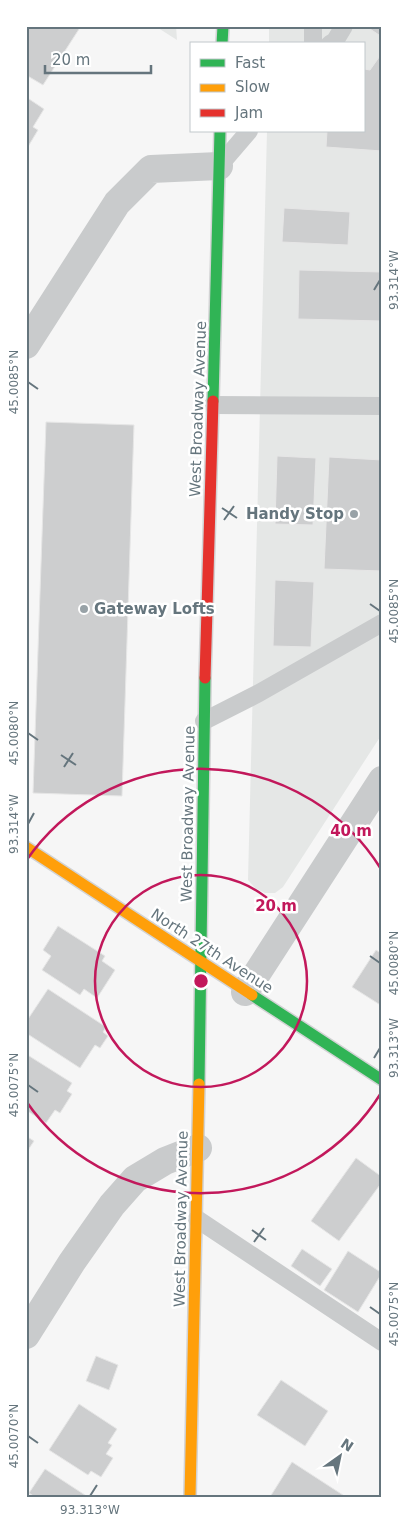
<svg xmlns="http://www.w3.org/2000/svg" width="408" height="1523" viewBox="0 0 408 1523" font-family="'DejaVu Sans',sans-serif">
  <style>
    .built { fill: #e5e7e6 }
    .building { fill: #cdcecf; stroke: #e6e6e6 }
    .lines { fill: none; stroke-linecap: round; stroke-linejoin: round }
    .fast-casing { stroke: #d2d3d4; stroke-width: 14 }
    .slow-casing { stroke: #d2d3d4; stroke-width: 14 }
    .jam-casing { stroke: #d2d3d4; stroke-width: 14 }
    .lane { stroke: #c9cbcc; stroke-width: 18 }
    .street { stroke: #c9cbcc; stroke-width: 28 }
    .fast { stroke: #30b455; stroke-width: 11 }
    .slow { stroke: #ff9f0a; stroke-width: 11 }
    .jam { stroke: #e5322d; stroke-width: 11 }
    .ticks { fill: none; stroke: #65757d; stroke-width: 2 }
    .ring { fill: none; stroke: #c2185b; stroke-width: 2.5 }
    .poi-dot { fill: #98a2a7; stroke: #fff; stroke-width: 2 }
    .labels { text-anchor: middle; stroke-width: 5; stroke-linejoin: round; paint-order: stroke }
    .street-label { font-size: 15px; fill: #65757d; stroke: #fff }
    .poi-label { font-size: 15px; font-weight: bold; fill: #65757d; stroke: #fff; text-anchor: end }
    .centre { fill: #c2185b; stroke: #fff; stroke-width: 2.5 }
    .ring-label { font-size: 15px; text-anchor: middle; font-weight: bold; fill: #c2185b; stroke: #fff; stroke-width: 5; stroke-linejoin: round; paint-order: stroke }
    .neatline { fill: none; stroke: #65757d; stroke-width: 2 }
    .ticks-label { font-size: 12px; text-anchor: middle; fill: #65757d }
  </style>
  <rect width="100%" height="100%" fill="#f6f6f6"/>
  <g class="built">
    <path d="M155 26H176L177 40Z"/>
    <path d="M269 26H382V734L283 887 275 893H265L255 888 248 880 267 131H364V44H269Z"/>
  </g>
  <g class="building">
    <path d="M26 26H81L43 85 26 75Z"/>
    <path d="M382 26V37L367 27V26Z"/>
    <path d="M382 53V151L326 147 327 131H364V69L370 70Z"/>
    <path d="M26 97 44 109 33 127 38 130 26 150Z"/>
    <path d="M284 208 350 212 348 245 282 242Z"/>
    <path d="M299 270 382 272V321L298 319Z"/>
    <path d="M46 422 134 425 122 796 33 793Z"/>
    <path d="M277 456 316 458 313 525 275 524Z"/>
    <path d="M329 457 382 460V571L324 569Z"/>
    <path d="M275 580 314 582 311 647 273 646Z"/>
    <path d="M58 926 105 956 102 961 115 970 97 998 84 989 80 995 42 970 51 956 43 950Z"/>
    <path d="M376 950 382 954V1006L352 987Z"/>
    <path d="M48 989 106 1027 103 1032 108 1036 100 1048 95 1045 80 1068 26 1033V1022Z"/>
    <path d="M26 1054 72 1083 67 1091 72 1094 60 1113 55 1110 46 1123 26 1110Z"/>
    <path d="M26 1136 34 1141 26 1153Z"/>
    <path d="M356 1158 382 1177V1182L339 1241 311 1221Z"/>
    <path d="M302 1249 332 1269 320 1286 291 1266Z"/>
    <path d="M348 1251 382 1273 358 1312 324 1290Z"/>
    <path d="M96 1356 118 1365 109 1390 86 1381Z"/>
    <path d="M281 1380 328 1411 305 1446 257 1415Z"/>
    <path d="M79 1404 117 1429 108 1443 112 1445 106 1454 113 1458 101 1477 91 1471 88 1475 49 1450Z"/>
    <path d="M292 1462 346 1497H270Z"/>
    <path d="M45 1469 88 1497H35L29 1493Z"/>
  </g>
  <g class="lines">
    <defs>
      <g id="fast">
        <path d="M222 44 223 26"/>
        <path d="M213 401 220 131"/>
        <path d="M252 995 382 1080"/>
        <path d="M199 1084 205 678"/>
      </g>
      <g id="slow">
        <path d="M26 847 252 995"/>
        <path d="M190 1497 199 1084"/>
      </g>
      <path id="jam" d="M205 678 213 401"/>
    </defs>
    <use href="#fast" class="fast-casing"/>
    <use href="#slow" class="slow-casing"/>
    <use href="#jam" class="jam-casing"/>
    <g class="lane">
      <path d="M313 26V44"/>
      <path d="M330 44 335 41 344 26"/>
      <path d="M219 166 249 131"/>
      <path d="M213 405 382 406"/>
      <path d="M204 721 259 693 382 623"/>
      <path d="M197 1219 382 1342"/>
    </g>
    <g class="street">
      <path d="M26 345 117 203 151 169 219 166"/>
      <path d="M245 992 382 780"/>
      <path d="M26 1335 72 1262 112 1205 135 1179 165 1161 198 1148"/>
    </g>
    <use href="#fast" class="fast"/>
    <use href="#slow" class="slow"/>
    <use href="#jam" class="jam"/>
  </g>
  <path class="ticks" d="M374 290 380 280M28 382 38 389M222 508 237 518M224 520 234 506M370 604 380 611M28 733 38 740M61 755 76 765M64 767 73 753M28 824 34 813M370 956 380 963M374 1058 380 1048M28 1085 38 1092M252 1230 266 1240M254 1242 264 1228M370 1307 380 1314M28 1436 38 1443M90 1496 97 1485"/>
  <g class="ring">
    <circle cx="201" cy="981" r="106"/>
    <path d="M381 1093A212 212 0 0 1 26 1101M26 861A212 212 0 0 1 381 869"/>
  </g>
  <g class="poi-dot">
    <circle cx="354" cy="514" r="5"/>
    <circle cx="84" cy="609" r="5"/>
  </g>
  <g class="labels">
    <g class="street-label">
      <text transform="translate(198 409) rotate(-88)" y="5">West Broadway Avenue</text>
      <text transform="translate(188 814) rotate(-89)" y="5">West Broadway Avenue</text>
      <text transform="translate(212 951) rotate(33)" y="5">North 27th Avenue</text>
      <text transform="translate(181 1219) rotate(-89)" y="5">West Broadway Avenue</text>
    </g>
    <g class="poi-label">
      <text x="344" y="519">Handy Stop</text>
      <text x="94" y="614" text-anchor="start">Gateway Lofts</text>
    </g>
  </g>
  <circle cx="201" cy="981" r="8" class="centre"/>
  <g class="ring-label">
    <text x="351" y="836">40 m</text>
    <text x="276" y="911">20 m</text>
  </g>
  <rect width="408" height="1523" fill="none" stroke="#ffffff" stroke-width="55"/>
  <rect x="190" y="42" width="175" height="90" fill="#ffffff" stroke="#c1c8cb"/>
  <rect x="200" y="59" width="25" height="8" fill="#30b455" stroke="#c1c8cb"/>
  <text x="235" y="68" font-size="15" fill="#65757d">Fast</text>
  <rect x="200" y="84" width="25" height="8" fill="#ff9f0a" stroke="#c1c8cb"/>
  <text x="235" y="92" font-size="15" fill="#65757d">Slow</text>
  <rect x="200" y="109" width="25" height="8" fill="#e5322d" stroke="#c1c8cb"/>
  <text x="235" y="118" font-size="15" fill="#65757d">Jam</text>
  <g transform="translate(340 1456) rotate(33)" stroke="#ffffff" stroke-width="4" paint-order="stroke">
  <path d="M0-4L9 19L0 12L-9 19Z" fill="#65757d"/>
  <text y="-8" font-size="14" font-weight="bold" text-anchor="middle" fill="#65757d">N</text>
  </g>
  <path d="M45 65v8h106v-8" fill="none" stroke="#65757d" stroke-width="2.5"/>
  <text x="52" y="65" font-size="15" fill="#65757d" stroke="#ffffff" stroke-width="4" paint-order="stroke">20 m</text>
  <rect x="28" y="28" width="352" height="1468" class="neatline"/>
  <g class="ticks-label">
    <text transform="translate(394 280) rotate(-90)" y="4">93.314°W</text>
    <text transform="translate(14 382) rotate(-90)" y="4">45.0085°N</text>
    <text transform="translate(394 611) rotate(-90)" y="4">45.0085°N</text>
    <text transform="translate(14 733) rotate(-90)" y="4">45.0080°N</text>
    <text transform="translate(14 824) rotate(-90)" y="4">93.314°W</text>
    <text transform="translate(394 963) rotate(-90)" y="4">45.0080°N</text>
    <text transform="translate(394 1048) rotate(-90)" y="4">93.313°W</text>
    <text transform="translate(14 1085) rotate(-90)" y="4">45.0075°N</text>
    <text transform="translate(394 1314) rotate(-90)" y="4">45.0075°N</text>
    <text transform="translate(14 1436) rotate(-90)" y="4">45.0070°N</text>
    <text x="90" y="1514">93.313°W</text>
  </g>
</svg>
